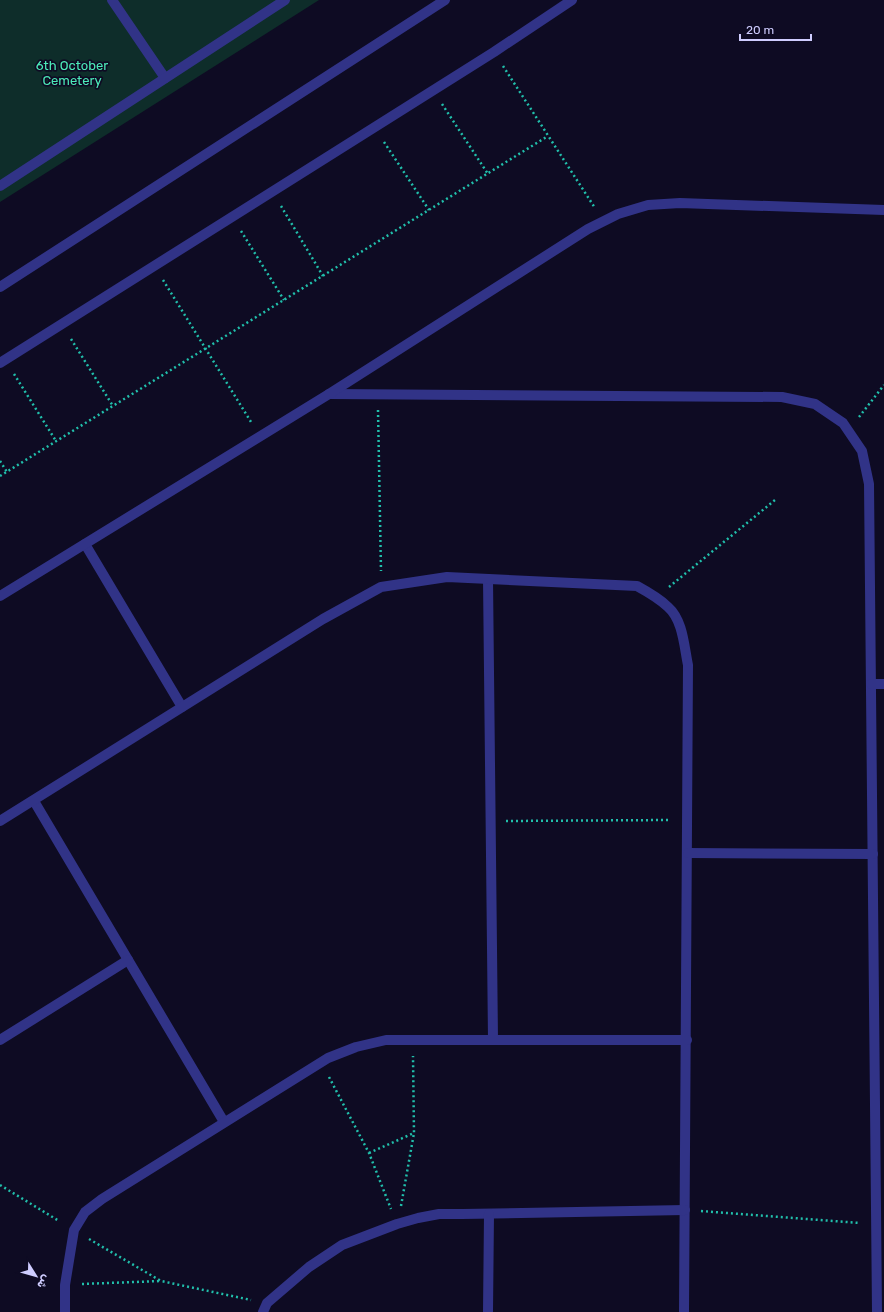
<svg xmlns="http://www.w3.org/2000/svg" width="884" height="1312" viewBox="0 0 884 1312" font-family="Rubik,'Noto Sans Arabic',sans-serif">
  <style>
    .green { fill: #0e2d2a }
    .lines { fill: none; stroke-linecap: round; stroke-linejoin: round }
    .path { stroke: #21bfab; stroke-width: 2.5; stroke-dasharray: 2 3; stroke-linecap: butt }
    .service { stroke: #313387; stroke-width: 10 }
    .minor { stroke: #313387; stroke-width: 10 }
    .labels { text-anchor: middle; stroke-width: 3.5; stroke-linejoin: round; paint-order: stroke }
    .park-label { font-size: 13px; fill: #4cebb9; stroke: #0e0b23 }
  </style>
  <rect width="100%" height="100%" fill="#0e0b23"/>
  <path class="green" d="M0 0H319L0 202Z"/>
  <g class="lines">
    <g class="path">
      <path d="M503 66 595 208"/>
      <path d="M442 104 488 174"/>
      <path d="M384 142 429 210"/>
      <path d="M281 206 323 276"/>
      <path d="M241 231 284 300"/>
      <path d="M163 280 251 422"/>
      <path d="M71 339 113 406"/>
      <path d="M14 374 56 441"/>
      <path d="M378 410 381 571"/>
      <path d="M859 417 884 385"/>
      <path d="M0 461 7 472"/>
      <path d="M0 476 548 136"/>
      <path d="M669 587 775 500"/>
      <path d="M506 821 671 820"/>
      <path d="M329 1077 369 1153 391 1209"/>
      <path d="M369 1153 414 1133"/>
      <path d="M0 1185 59 1221"/>
      <path d="M401 1206 414 1133 413 1056"/>
      <path d="M701 1211 860 1223"/>
      <path d="M89 1239 161 1281 251 1300"/>
      <path d="M82 1284 161 1281"/>
    </g>
    <g class="service">
      <path d="M112 0 165 78"/>
      <path d="M0 186 285 0"/>
    </g>
    <g class="minor">
      <path d="M0 287 445 0"/>
      <path d="M0 363 494 52 572 0"/>
      <path d="M329 394 782 397 815 404 843 423 862 451 869 484 877 1312"/>
      <path d="M85 544 182 707"/>
      <path d="M488 579 493 1040"/>
      <path d="M0 596 329 394 588 229 618 214 648 205 680 203 884 210"/>
      <path d="M871 684H884"/>
      <path d="M34 801 224 1122"/>
      <path d="M0 821 323 619 381 587 447 577 637 586C648 592 659 598 668 607 683 620 684 646 688 665L684 1312"/>
      <path d="M688 853 873 854"/>
      <path d="M0 1040 128 960"/>
      <path d="M65 1312V1285L74 1230 85 1212 102 1199 328 1058 356 1047 386 1040H687"/>
      <path d="M263 1312 267 1303 309 1267 342 1245 397 1224 418 1218 439 1214H462L685 1210"/>
      <path d="M488 1312 489 1214"/>
    </g>
  </g>
  <g class="labels">
    <g class="park-label">
      <text x="72" y="70">6th October<tspan x="72" dy="15">Cemetery</tspan></text>
    </g>
  </g>
  <g transform="translate(36 1276) rotate(127)" stroke="#0e0b23" stroke-width="3" paint-order="stroke">
  <path d="M0-3L7 15L0 10L-7 15Z" fill="#cfcdff"/>
  <text y="-6" font-size="11" font-weight="bold" text-anchor="middle" fill="#cfcdff">ش</text>
  </g>
  <path d="M740 34v6h71v-6" fill="none" stroke="#cfcdff" stroke-width="2"/>
  <text x="746" y="34" font-size="12" fill="#cfcdff" stroke="#0e0b23" stroke-width="3" paint-order="stroke">20 m</text>
</svg>
